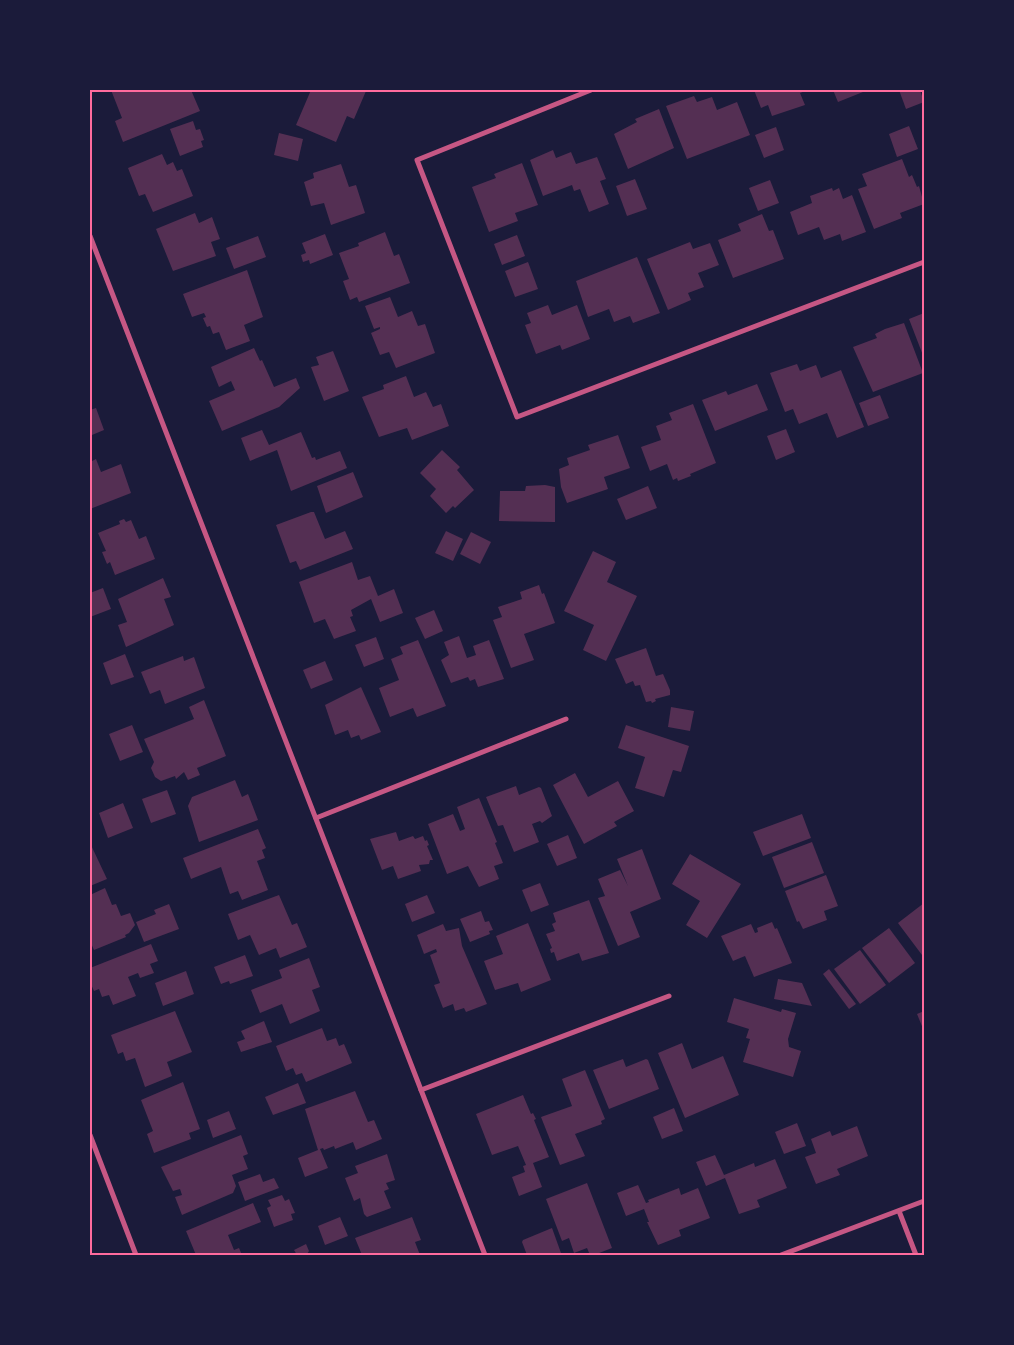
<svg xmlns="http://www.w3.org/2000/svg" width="1014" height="1345" viewBox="0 0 1014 1345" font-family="'Open Sans',sans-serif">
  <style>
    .building { fill: #542f53 }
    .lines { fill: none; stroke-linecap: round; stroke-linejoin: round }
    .minor { stroke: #c65784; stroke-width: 5 }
    .neatline { fill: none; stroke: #ff6b9d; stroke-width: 2 }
  </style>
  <rect width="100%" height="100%" fill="#1b1b3a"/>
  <g class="building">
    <path d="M111 90H191L200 111 123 142 115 121 122 118Z"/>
    <path d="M311 90 366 91 354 119 347 116 336 142 296 125Z"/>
    <path d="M754 90H808L800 93 805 105 772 116 768 105 761 108Z"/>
    <path d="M833 90H868L838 102Z"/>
    <path d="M899 90H920L924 102 906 109Z"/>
    <path d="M694 96 697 102 712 97 717 110 737 102 750 135 687 159 666 106Z"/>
    <path d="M659 109 674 148 628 169 614 134 637 122 635 119Z"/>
    <path d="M193 121 196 130 200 129 204 140 201 141 203 147 180 156 170 129Z"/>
    <path d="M909 126 918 149 897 157 889 134Z"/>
    <path d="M776 127 784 150 764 158 755 135Z"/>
    <path d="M279 133 303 139 298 161 274 155Z"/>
    <path d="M553 150 556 158 571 152 576 164 597 157 606 179 600 181 609 204 589 212 580 189 574 191 572 185 543 196 530 160Z"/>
    <path d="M162 154 167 165 173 162 177 171 182 169 193 196 153 212 145 194 139 196 128 168Z"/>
    <path d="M902 159 909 177 912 175 917 187 919 186 924 204 900 213 902 218 874 229 858 189 867 186 862 174Z"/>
    <path d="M522 163 538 205 515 213 518 221 489 232 472 187 496 178 494 174Z"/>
    <path d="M341 164 349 187 356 185 365 213 331 225 324 203 311 206 304 182 314 178 313 173Z"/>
    <path d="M635 179 647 209 627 216 616 186Z"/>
    <path d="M770 180 779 203 758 211 749 188Z"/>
    <path d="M832 188 833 191 839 188 843 199 852 195 866 232 842 241 840 234 824 240 819 227 798 235 790 212 812 203 810 196Z"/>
    <path d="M195 213 199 223 212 217 220 239 211 242 216 256 173 271 156 229Z"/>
    <path d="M762 214 769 231 773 230 784 259 733 278 718 240 741 231 738 224Z"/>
    <path d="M385 232 394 256 399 254 410 283 359 302 357 297 350 300 343 281 349 279 339 253 359 246 358 243Z"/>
    <path d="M325 234 333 255 310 264 309 260 303 262 301 255 306 253 302 243Z"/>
    <path d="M517 235 525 256 502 265 494 244Z"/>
    <path d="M258 236 266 257 234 269 226 248Z"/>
    <path d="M690 242 693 249 710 243 719 265 698 273 704 287 688 293 691 300 668 310 647 259Z"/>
    <path d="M637 257 660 313 633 323 630 316 614 322 609 309 588 317 576 281Z"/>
    <path d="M528 262 538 289 515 297 505 271Z"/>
    <path d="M247 270 263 317 244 325 250 341 226 350 219 332 213 334 210 326 207 327 203 318 206 317 204 313 192 317 183 294Z"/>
    <path d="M390 297 398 317 412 311 418 326 425 324 435 353 396 368 389 352 380 355 371 333 380 329V327L374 329 365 306Z"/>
    <path d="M548 305 552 315 577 305 590 339 562 350 560 345 536 354 525 325 531 323 527 313Z"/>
    <path d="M924 313V358L909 319Z"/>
    <path d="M904 323 923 373 873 392 853 347 877 338 875 334 885 329Z"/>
    <path d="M254 348 260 361 262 360 274 387 296 378 300 388 279 407 222 431 209 401 235 390 231 381 219 387 211 367Z"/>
    <path d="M333 351 349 391 324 401 311 367 319 365 316 357Z"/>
    <path d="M797 364 800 371 816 365 821 378 841 370 864 427 837 438 827 413 799 424 793 409 785 412 770 373Z"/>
    <path d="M406 376 414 397 426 392 433 407 441 404 449 426 412 440 407 428 379 437 362 397 384 389 383 385Z"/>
    <path d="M757 384 768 410 715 431 702 400 726 391 728 395Z"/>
    <path d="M880 395 889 418 868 426 859 403Z"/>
    <path d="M693 404 716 463 690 474 691 476 678 481 677 478 673 480 667 464 650 471 641 447 661 440 656 426 672 420 669 413Z"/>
    <path d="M96 408 104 430 92 435 90 410Z"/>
    <path d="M786 429 795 452 776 460 767 436Z"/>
    <path d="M262 430 269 445 301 432 312 458 315 457 316 460 340 451 347 468 291 491 277 450 250 461 241 438Z"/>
    <path d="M618 435 630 468 604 477 608 489 567 503 561 487 559 469 569 465 567 458 590 450 588 445Z"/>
    <path d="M442 450 460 467 457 470 474 490 455 508 453 506 446 513 430 496 436 489 420 473Z"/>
    <path d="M96 459 101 472 121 464 131 493 90 509V462Z"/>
    <path d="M353 472 363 497 326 513 317 486Z"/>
    <path d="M545 485 555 487V522L499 521 500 491H525L526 486Z"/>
    <path d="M648 486 657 508 626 520 617 499Z"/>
    <path d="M311 512H314L325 539 345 531 353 549 300 570 296 561 290 563 276 525Z"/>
    <path d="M124 519 126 522 131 520 139 539 146 536 155 559 115 575 110 562 107 564 102 552 106 551 98 533 120 524 119 521Z"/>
    <path d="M446 531 463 539 453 561 435 553Z"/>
    <path d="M471 532 491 542 480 564 460 554Z"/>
    <path d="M593 551 616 562 607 582 637 596 606 661 583 650 594 625 564 611Z"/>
    <path d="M352 562 358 580 370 576 378 596 394 589 403 613 380 622 371 599 351 610 353 616 350 617 356 631 334 639 325 619 314 623 299 582Z"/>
    <path d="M163 578 171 597 164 599 174 625 126 647 118 625 127 622 118 599Z"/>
    <path d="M539 585 542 594 544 593 555 623 524 634 534 660 511 668 493 620 502 617 498 607 522 599 520 592Z"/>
    <path d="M103 588 111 609 90 617V593Z"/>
    <path d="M434 610 443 631 425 639 415 618Z"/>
    <path d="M459 636 467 658 476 655 473 646 489 640 504 679 478 687 475 679 470 681 468 677 451 683 441 660 449 655 444 642Z"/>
    <path d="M376 637 384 659 364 667 355 645Z"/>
    <path d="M418 640 446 706 417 717 413 708 390 717 379 688 399 680 391 659 403 654 400 647Z"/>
    <path d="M646 648 656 676 663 674 670 690V695L655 699 656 701 652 703 651 701 646 702 640 685 635 686 633 681 626 684 615 659Z"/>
    <path d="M125 654 134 677 111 685 103 663Z"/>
    <path d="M183 656 184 661 194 657 205 688 165 704 160 690 150 694 141 672Z"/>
    <path d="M325 661 333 680 311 689 303 670Z"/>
    <path d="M361 687 381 732 361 740 359 735 351 738 348 730 335 735 325 705Z"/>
    <path d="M204 700 226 756 197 768 200 775 188 780 184 772 176 779 175 776 161 781 155 777 151 768 154 762 144 739 194 719 189 707Z"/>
    <path d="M671 707 694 711 690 731 668 727Z"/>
    <path d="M132 725 143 752 120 761 109 734Z"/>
    <path d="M626 725 689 746 681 772 673 770 664 797 635 788 645 757 618 748Z"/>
    <path d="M575 773 588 797 618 781 634 811 614 822 617 826 584 844 553 785Z"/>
    <path d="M235 780 242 797 248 794 258 820 199 842 188 806 192 797Z"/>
    <path d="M516 786 519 795 539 787 541 788 552 816 542 823 540 821 532 824 539 842 514 852 503 825 498 826 486 797Z"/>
    <path d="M167 790 176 814 151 823 142 799Z"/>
    <path d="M479 798 497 842 495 843 503 863 494 866 499 879 479 887 468 866 447 874 428 824 453 814 460 831 465 829 457 807Z"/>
    <path d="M123 803 133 828 108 838 99 813Z"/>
    <path d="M802 814 811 838 763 856 753 832Z"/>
    <path d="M258 829 266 848 262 850 265 858 257 861 268 890 242 900 238 891 230 894 221 867 191 879 183 858Z"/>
    <path d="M396 832 399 841 413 836 415 839 423 836 425 841 427 840 429 845 427 846 433 860H430L429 864 419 865 421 871 398 879 393 866 382 870 370 839Z"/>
    <path d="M568 835 577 858 557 866 547 844Z"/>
    <path d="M812 842 824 873 784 888 772 857Z"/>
    <path d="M90 843 107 879 90 886Z"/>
    <path d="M642 849 661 899 630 912 640 937 618 946 598 898 605 896 598 879 620 870 628 886 617 859Z"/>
    <path d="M690 854 741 884 707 938 686 925 700 901 672 884Z"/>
    <path d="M826 875 838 906 824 911 827 920 803 929 799 921 797 922 785 891Z"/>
    <path d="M540 883 549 905 531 912 522 890Z"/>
    <path d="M105 888 112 905 116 904 121 916 130 913 135 925 129 933 125 935 126 937 94 950 90 941V895Z"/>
    <path d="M279 895 292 925 297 923 307 947 280 958 276 948 259 955 250 935 238 940 228 914Z"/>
    <path d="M427 895 435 913 412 922 405 904Z"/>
    <path d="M589 900 609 953 582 961 579 953 557 961 554 952 551 953 550 949 552 948 546 934 555 931 552 924 556 922 553 913Z"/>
    <path d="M924 903V954L922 955 898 923Z"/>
    <path d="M169 904 179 929 144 942 136 922 156 914 154 910Z"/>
    <path d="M481 911 485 922 489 921 493 930 489 931 490 934 470 942 460 919Z"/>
    <path d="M772 922 775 929 777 928 792 963 754 977 745 956 733 961 721 936 751 924 755 933 758 932 757 928Z"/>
    <path d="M528 923 551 980 521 992 518 983 495 990 484 961 503 954 496 936Z"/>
    <path d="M443 924 446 931 459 928 462 946 487 1004 466 1012 464 1008 455 1011 453 1004 443 1008 434 985 440 983 430 955 437 952 436 949 424 954 417 935Z"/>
    <path d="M889 928 915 963 889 983 862 948Z"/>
    <path d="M151 944 158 961 150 964 154 973 140 978 138 973 128 977 136 996 113 1005 109 995 102 997 99 989 94 991 90 982V968Z"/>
    <path d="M860 950 886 985 860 1004 834 969Z"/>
    <path d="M245 955 253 976 230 984 229 981 221 984 214 967Z"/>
    <path d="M309 958 320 987 312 990 320 1011 290 1024 282 1004 260 1013 251 990 282 978 279 970Z"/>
    <path d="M829 969 856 1004 849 1009 823 974Z"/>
    <path d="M186 971 194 994 163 1006 155 983Z"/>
    <path d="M778 979 802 983 812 1006 774 999Z"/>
    <path d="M734 998 781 1012 782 1009 796 1013 788 1039 789 1047 801 1051 793 1077 743 1062 750 1039 746 1038 749 1029 727 1022Z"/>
    <path d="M175 1011 192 1052 167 1062 172 1076 145 1087 135 1058 126 1061 123 1052 118 1054 111 1035Z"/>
    <path d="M924 1011V1031L917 1014Z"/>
    <path d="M264 1021 272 1042 241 1052 237 1042 245 1039 241 1031Z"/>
    <path d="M322 1028 327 1041 336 1038 339 1046 344 1044 352 1063 306 1082 302 1073 296 1075 293 1068 286 1071 276 1046Z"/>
    <path d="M682 1043 692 1069 723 1056 739 1095 685 1118 658 1053Z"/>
    <path d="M623 1059 626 1067 646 1059 648 1060 659 1089 609 1109 593 1070Z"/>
    <path d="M585 1070 605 1119 601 1121 602 1124 575 1134 585 1156 560 1165 541 1117 572 1106 562 1079Z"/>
    <path d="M183 1082 200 1129 189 1133 191 1139 154 1153 147 1134 153 1131 141 1100Z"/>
    <path d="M298 1083 306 1103 273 1115 265 1097Z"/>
    <path d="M355 1091 368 1122 374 1120 382 1139 356 1150 353 1142 335 1149 334 1146 324 1150 323 1148 320 1149 328 1168 305 1177 298 1158 318 1150 305 1109Z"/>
    <path d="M523 1095 531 1114 533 1113 536 1119 534 1120 549 1157 533 1163 542 1187 519 1196 512 1177 525 1172 523 1166 526 1165 518 1146 492 1155 476 1114Z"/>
    <path d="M674 1108 683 1131 662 1139 653 1117Z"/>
    <path d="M229 1111 236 1129 213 1138 207 1120Z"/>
    <path d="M797 1123 806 1146 784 1154 775 1132Z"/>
    <path d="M857 1126 868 1156 837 1169 840 1175 816 1184 805 1157 816 1153 811 1139 830 1131 832 1136Z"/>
    <path d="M241 1135 248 1154 243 1156 248 1169 232 1175 236 1186 233 1193 182 1215 175 1197 182 1195 180 1189 173 1191 161 1167Z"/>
    <path d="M387 1154 395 1180 386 1183 389 1189 384 1191 391 1208 367 1217 364 1214 360 1198 354 1201 345 1178 358 1173 355 1166Z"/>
    <path d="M715 1155 724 1175 754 1163 755 1167 775 1159 787 1188 757 1200 760 1207 739 1214 725 1178 706 1186 696 1162Z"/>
    <path d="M260 1174 263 1182 274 1178 279 1188 245 1201 238 1182Z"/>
    <path d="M587 1183 612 1248 594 1255H590L587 1248 574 1253 569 1238 562 1241 546 1199Z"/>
    <path d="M638 1185 646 1203 649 1202 648 1200 679 1188 681 1195 698 1188 710 1218 679 1230 681 1236 658 1245 647 1222H649L644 1209 626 1216 617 1193Z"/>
    <path d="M282 1195 285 1201 289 1199 295 1213 291 1214 293 1220 274 1227 267 1208 271 1206 268 1200Z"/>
    <path d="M253 1203 261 1222 228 1235 234 1250 239 1248 242 1255H196L186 1231Z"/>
    <path d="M340 1217 348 1236 325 1245 318 1226Z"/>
    <path d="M412 1217 421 1240 415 1242 420 1255H362L355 1238Z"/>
    <path d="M552 1228 561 1253 556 1255H527L522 1242 523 1240Z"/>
    <path d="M306 1244 309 1251 307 1254 297 1255 294 1250Z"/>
  </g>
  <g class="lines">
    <g class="minor">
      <path d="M591 90 417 160 517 417 924 262"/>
      <path d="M90 236 485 1255"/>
      <path d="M316 818 566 719"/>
      <path d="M421 1090 669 996"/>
      <path d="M90 1135 136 1255"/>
      <path d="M899 1211 916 1255"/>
      <path d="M781 1255 924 1201"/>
    </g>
  </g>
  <rect width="1014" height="1345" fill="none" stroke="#1b1b3a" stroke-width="182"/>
  <rect x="91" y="91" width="832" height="1163" class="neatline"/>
</svg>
